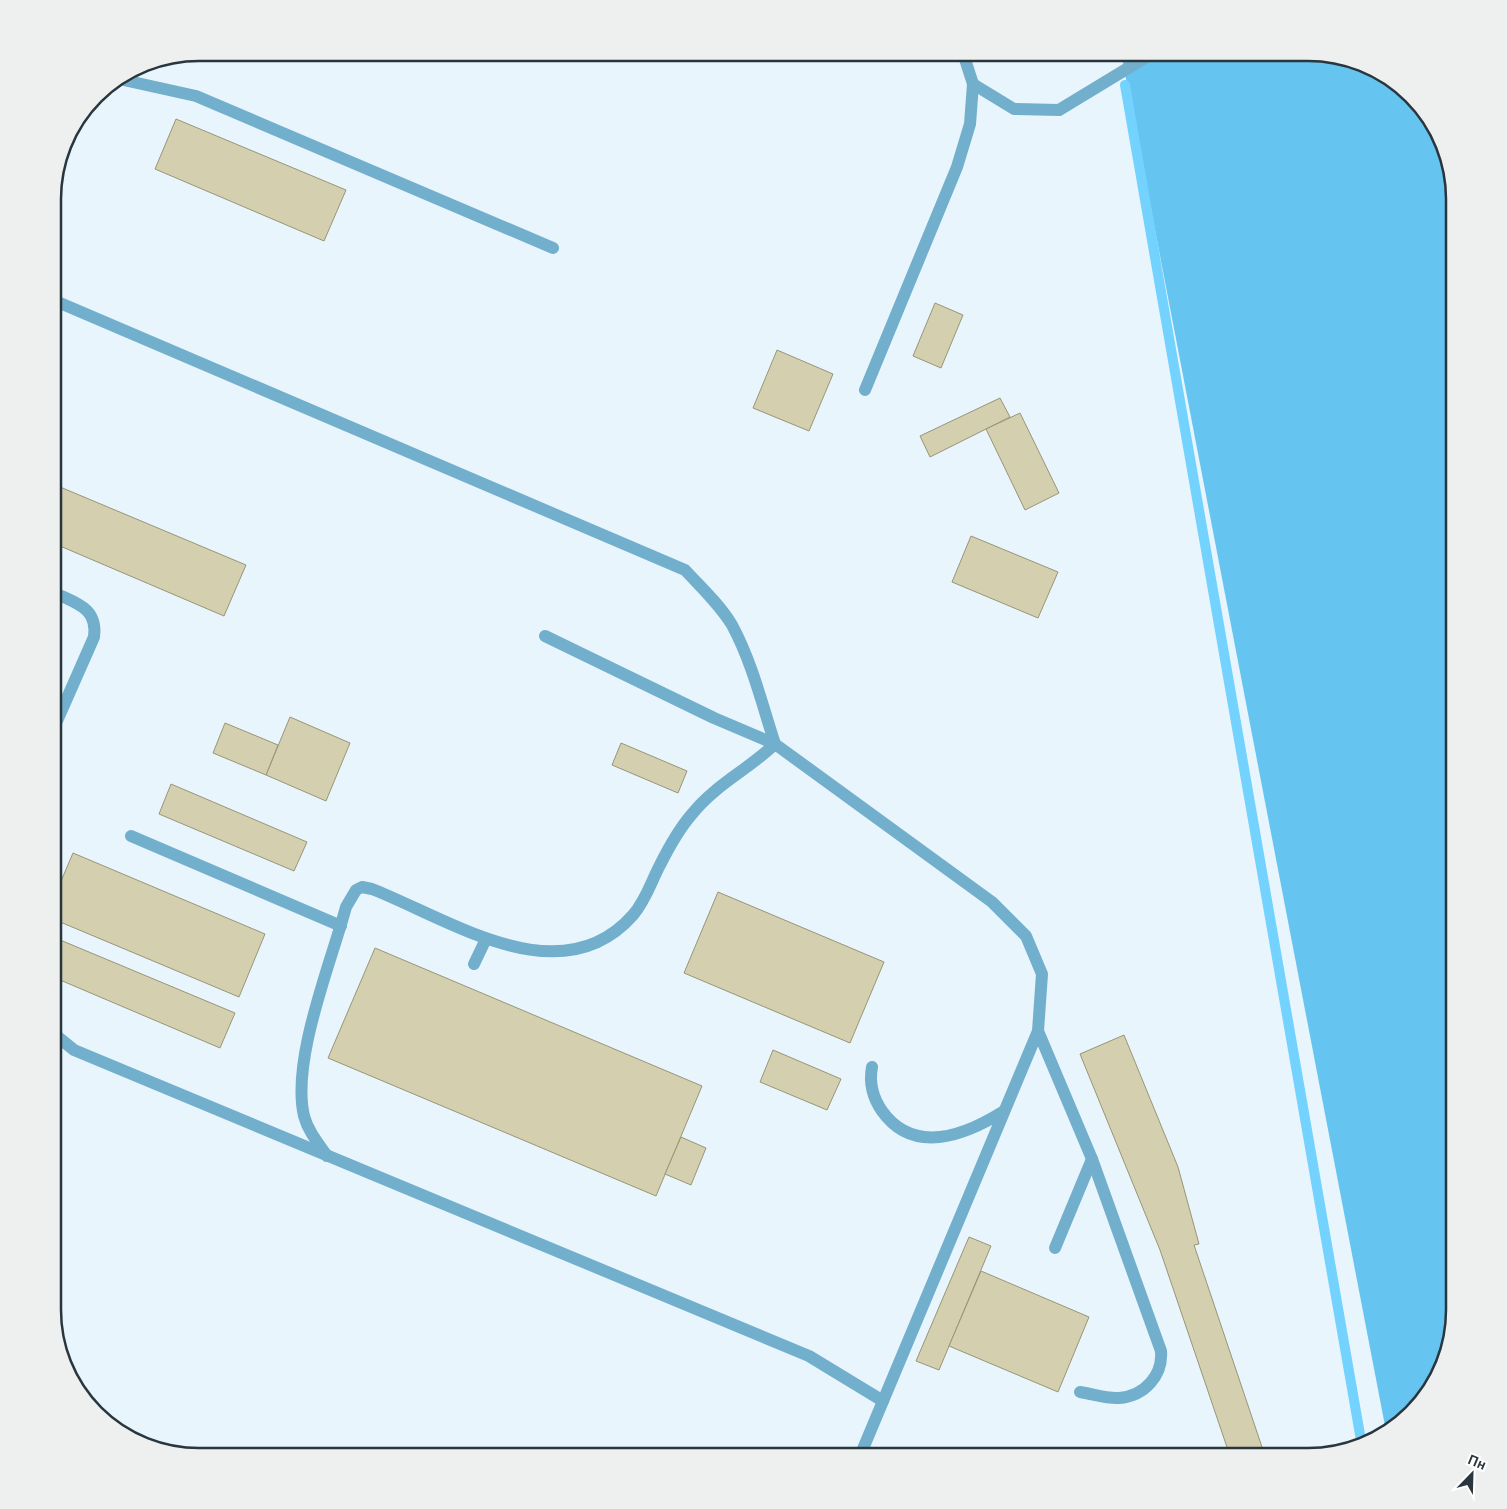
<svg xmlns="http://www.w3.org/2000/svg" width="1507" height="1509" viewBox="0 0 1507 1509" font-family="Ubuntu,sans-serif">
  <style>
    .forest { fill: #65c5f0 }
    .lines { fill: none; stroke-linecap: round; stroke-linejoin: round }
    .stream { stroke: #73d2fe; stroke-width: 10 }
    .building { fill: #d3cfaf; stroke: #999577 }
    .minor { stroke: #72afcc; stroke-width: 12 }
    .rim { fill: none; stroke: #29363d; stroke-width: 2.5 }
  </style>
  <rect width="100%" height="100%" fill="#e8f5fc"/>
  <path class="forest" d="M1121 53H1317L1372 68 1418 102 1443 144 1454 199V1309L1443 1366 1405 1420 1386 1431Z"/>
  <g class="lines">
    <path class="stream" d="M1125 85 1362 1446"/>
  </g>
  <g class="building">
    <path d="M176 119 346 190 324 241 155 169Z"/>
    <path d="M935 303 963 315 941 368 913 356Z"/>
    <path d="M777 350 833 374 809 431 753 408Z"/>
    <path d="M1000 398 1010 417 930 457 920 436Z"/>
    <path d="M1020 413 1059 493 1025 510 986 429Z"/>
    <path d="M53 484 246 565 224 616 53 543Z"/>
    <path d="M971 536 1058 572 1038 618 952 582Z"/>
    <path d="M290 717 350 743 326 801 266 775Z"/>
    <path d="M225 723 278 745 266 775 213 753Z"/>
    <path d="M621 743 687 771 678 793 612 765Z"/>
    <path d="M171 784 307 842 294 871 159 814Z"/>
    <path d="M73 853 265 934 239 997 53 919V900Z"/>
    <path d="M718 892 884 962 850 1043 684 973Z"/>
    <path d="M53 937 235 1013 220 1048 53 977Z"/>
    <path d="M375 948 702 1086 656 1196 328 1058Z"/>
    <path d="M1124 1035 1178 1167 1199 1244 1194 1245 1265 1456H1230L1160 1250 1080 1054Z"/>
    <path d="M773 1050 841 1079 827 1110 760 1082Z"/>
    <path d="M681 1137 706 1148 691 1185 665 1174Z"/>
    <path d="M969 1237 991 1246 939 1370 916 1361Z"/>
    <path d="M981 1271 1089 1317 1058 1392 949 1346Z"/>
  </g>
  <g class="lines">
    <g class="minor">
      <path d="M963 53 973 84 1014 109 1059 110 1153 53"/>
      <path d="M119 79 196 96 553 248"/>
      <path d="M53 300 685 570C701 587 720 605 732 625 752 662 762 704 775 744 749 769 715 785 692 814 679 829 669 847 660 865 651 882 646 900 633 915 561 997 449 919 372 889L362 887 356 890 346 907C331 963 291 1060 304 1116 308 1131 318 1143 327 1156"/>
      <path d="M865 390 957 167 970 124 973 84"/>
      <path d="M545 636 714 718 775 744 992 902 1026 936 1042 974 1038 1031 860 1456"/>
      <path d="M53 730 94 637C98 607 75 603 53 592"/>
      <path d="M131 836 341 926"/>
      <path d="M474 964 486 939"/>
      <path d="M1038 1031 1092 1159 1161 1351C1163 1375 1145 1396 1119 1398 1107 1399 1093 1394 1080 1392"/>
      <path d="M53 1033 74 1050 809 1356 883 1401"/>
      <path d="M872 1067C869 1083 873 1098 882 1111 914 1156 966 1135 1004 1111"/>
      <path d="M1055 1248 1092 1159"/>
    </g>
  </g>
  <path d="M0 0H1507V1509H0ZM199 61H1308A138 138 0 0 1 1446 199V1310A138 138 0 0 1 1308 1448H199A138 138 0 0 1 61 1310V199A138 138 0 0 1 199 61Z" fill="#eeefef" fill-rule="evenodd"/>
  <path class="rim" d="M199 61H1308A138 138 0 0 1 1446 199V1310A138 138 0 0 1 1308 1448H199A138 138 0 0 1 61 1310V199A138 138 0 0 1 199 61Z"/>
  <g transform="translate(1472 1474) rotate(23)" stroke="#ffffff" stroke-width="4" paint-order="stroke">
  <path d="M0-4L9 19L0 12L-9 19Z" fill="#29363d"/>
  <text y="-8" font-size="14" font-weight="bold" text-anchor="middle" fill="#29363d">Пн</text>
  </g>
</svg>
